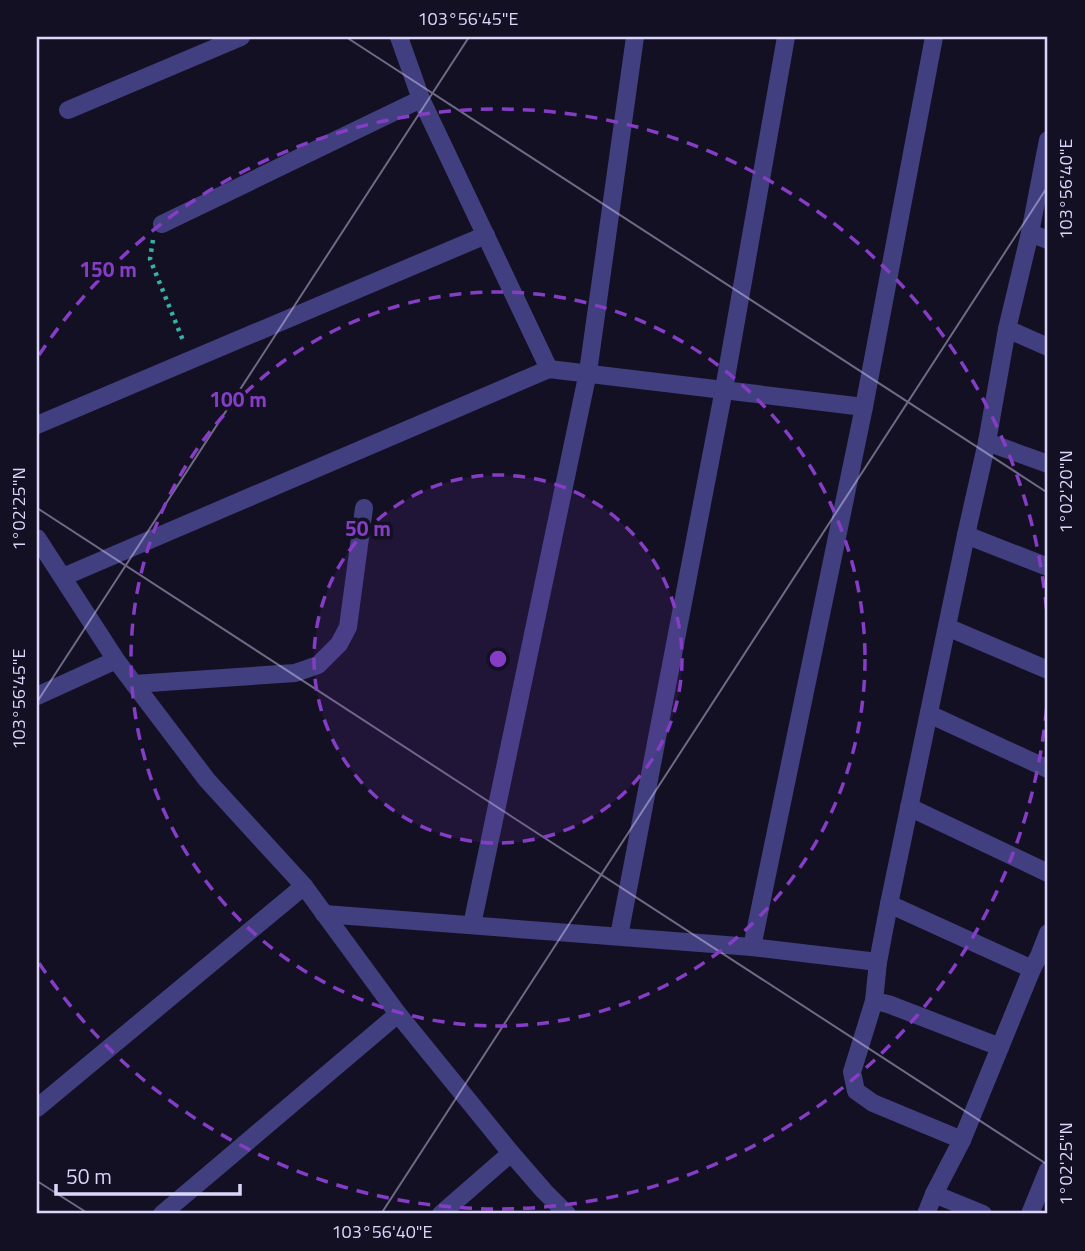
<svg xmlns="http://www.w3.org/2000/svg" width="1085" height="1251" viewBox="0 0 1085 1251" font-family="'Titillium Web',sans-serif">
  <style>
    .lines { fill: none; stroke-linecap: round; stroke-linejoin: round }
    .path { stroke: #38afa8; stroke-width: 4.5; stroke-dasharray: 3.5 5; stroke-linecap: butt }
    .minor { stroke: #423f80; stroke-width: 18 }
    .ticks { fill: none; stroke: #dbd7fc; stroke-width: 2; stroke-opacity: 0.45 }
    .ring { fill: none; stroke: #853dc5; stroke-width: 3.5; stroke-dasharray: 12 9 }
    .centre { fill: #853dc5; stroke: #141024; stroke-width: 3.5 }
    .ring-label { font-size: 21px; text-anchor: middle; font-weight: bold; fill: #853dc5; stroke: #141024; stroke-width: 7; stroke-linejoin: round; paint-order: stroke }
    .neatline { fill: none; stroke: #dbd7fc; stroke-width: 2.5 }
    .ticks-label { font-size: 18px; text-anchor: middle; fill: #dbd7fc }
  </style>
  <rect width="100%" height="100%" fill="#141024"/>
  <g class="lines">
    <path class="path" d="M153 240 150 259 184 343"/>
    <g class="minor">
      <path d="M399 37 421 99 549 369"/>
      <path d="M68 110 241 37"/>
      <path d="M162 224 421 99"/>
      <path d="M1030 233 1048 240"/>
      <path d="M1007 329 1048 347"/>
      <path d="M37 425 486 235"/>
      <path d="M987 442 1048 464"/>
      <path d="M966 535 1048 567"/>
      <path d="M37 538 116 660 207 780 304 886 398 1014 511 1153 544 1191 567 1214"/>
      <path d="M63 577 549 369 864 407"/>
      <path d="M947 627 1048 670"/>
      <path d="M134 684 295 673 318 665 339 644 348 627 364 508"/>
      <path d="M37 696 116 660"/>
      <path d="M929 714 1048 769"/>
      <path d="M909 807 1048 873"/>
      <path d="M889 904 1032 969"/>
      <path d="M324 914 752 947 878 962"/>
      <path d="M472 925 588 372 635 37"/>
      <path d="M619 936 724 389 786 37"/>
      <path d="M752 947 864 407 934 37"/>
      <path d="M874 1001 852 1072 856 1091 873 1103 962 1140"/>
      <path d="M1000 1047 888 1004 874 1001 878 962 889 904 966 535 987 442 1007 329 1030 233 1048 140"/>
      <path d="M37 1108 304 886"/>
      <path d="M934 1194 983 1214"/>
      <path d="M162 1214 398 1014"/>
      <path d="M441 1214 511 1153"/>
      <path d="M926 1214 934 1194 962 1140 1032 969 1039 956 1048 933"/>
      <path d="M1030 1214 1048 1170"/>
    </g>
  </g>
  <path class="ticks" d="M346 37 1048 493M37 508 1048 1165M37 702 469 37M37 1181 89 1214M381 1214 1048 186"/>
  <circle cx="498" cy="659" r="184" fill="#853dc5" fill-opacity=".12"/>
  <g class="ring">
    <circle cx="498" cy="659" r="184"/>
    <circle cx="498" cy="659" r="367"/>
    <path d="M1048 688A551 551 0 0 1 39 963M39 355A551 551 0 0 1 1048 630"/>
  </g>
  <circle cx="498" cy="659" r="10" class="centre"/>
  <g class="ring-label">
    <text x="108" y="277">150 m</text>
    <text x="238" y="407">100 m</text>
    <text x="368" y="536">50 m</text>
  </g>
  <rect width="1085" height="1251" fill="none" stroke="#141024" stroke-width="77"/>
  <path d="M56 1184v10h184v-10" fill="none" stroke="#dbd7fc" stroke-width="3.5"/>
  <text x="66" y="1184" font-size="21" fill="#dbd7fc" stroke="#141024" stroke-width="5" paint-order="stroke">50 m</text>
  <rect x="38" y="38" width="1008" height="1174" class="neatline"/>
  <g class="ticks-label">
    <text x="468" y="25">103°56'45"E</text>
    <text transform="translate(1066 189) rotate(-90)" y="6">103°56'40"E</text>
    <text transform="translate(1066 492) rotate(-90)" y="6">1°02'20"N</text>
    <text transform="translate(19 509) rotate(-90)" y="6">1°02'25"N</text>
    <text transform="translate(19 699) rotate(-90)" y="6">103°56'45"E</text>
    <text transform="translate(1066 1164) rotate(-90)" y="6">1°02'25"N</text>
    <text x="382" y="1238">103°56'40"E</text>
  </g>
</svg>
